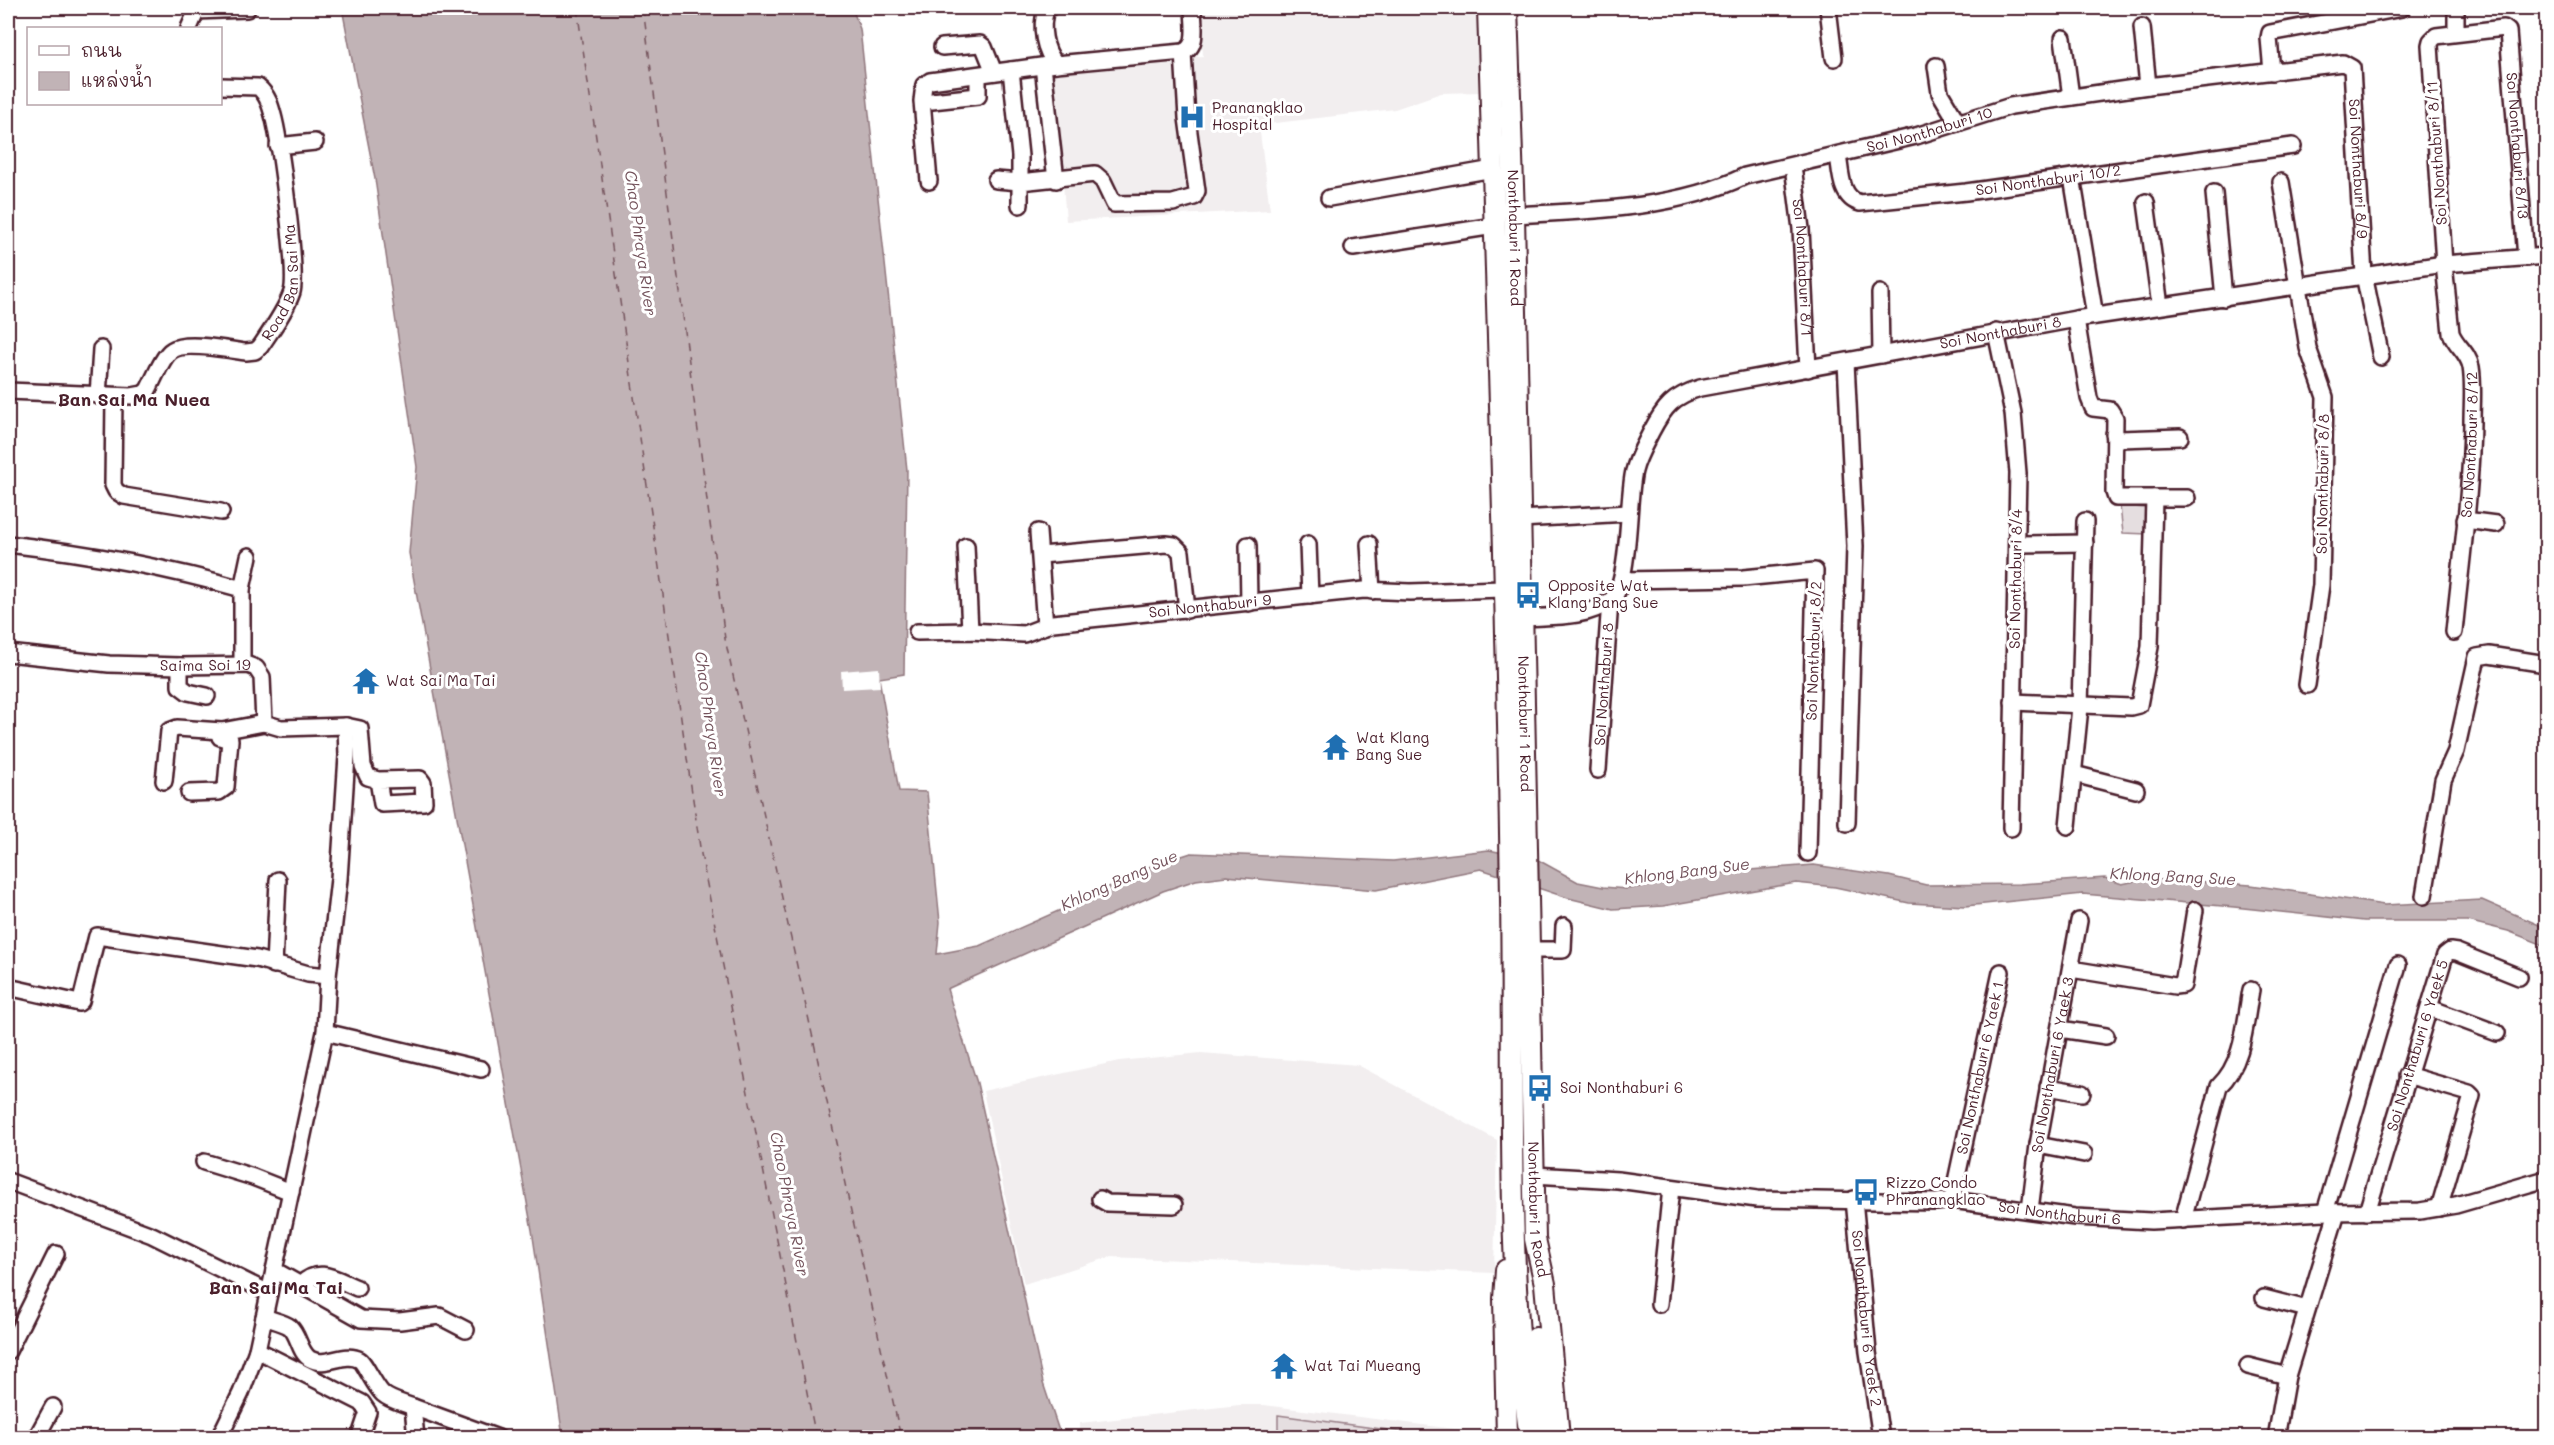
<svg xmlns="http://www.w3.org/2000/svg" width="2554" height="1445" viewBox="0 0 2554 1445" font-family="Mali,'Playpen Sans Thai',sans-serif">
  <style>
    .built { fill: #f2eeef }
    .green { fill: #e5dee0; stroke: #987e86; stroke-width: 1.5 }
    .water { fill: #c1b3b6; stroke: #91787e; stroke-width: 1.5 }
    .pier { fill: #fff }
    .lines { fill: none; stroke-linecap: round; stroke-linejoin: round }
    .ferry { stroke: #74535c; stroke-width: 1.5; stroke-dasharray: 8 6; stroke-linecap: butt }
    .minor-casing { stroke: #4a1f2b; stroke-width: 20 }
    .major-casing { stroke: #4a1f2b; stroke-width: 24 }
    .minor { stroke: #fff; stroke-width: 15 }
    .major { stroke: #fff; stroke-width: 20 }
    .labels { text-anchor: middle; stroke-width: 6; stroke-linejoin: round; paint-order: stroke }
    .poi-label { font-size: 15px; fill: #4a1f2b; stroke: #fff; text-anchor: start }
    .street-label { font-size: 15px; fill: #4a1f2b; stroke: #fff }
    .water-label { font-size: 16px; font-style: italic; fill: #74535c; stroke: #fff }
    .quarter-label { font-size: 18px; font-weight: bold; fill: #4a1f2b; stroke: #fff }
  </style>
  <rect width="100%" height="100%" fill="#fff"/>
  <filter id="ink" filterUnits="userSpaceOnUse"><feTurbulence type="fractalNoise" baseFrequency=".0167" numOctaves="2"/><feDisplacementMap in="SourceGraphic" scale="12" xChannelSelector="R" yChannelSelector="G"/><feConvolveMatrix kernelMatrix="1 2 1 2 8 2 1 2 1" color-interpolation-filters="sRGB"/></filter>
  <g filter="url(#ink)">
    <g class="built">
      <path d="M1200 8H1479L1482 92 1441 93 1395 109 1259 125 1270 210 1066 221 1054 71 1203 56Z"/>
      <path d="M1201 1053 1358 1065 1497 1140 1494 1273 1110 1257 1024 1284 983 1091 1119 1061Z"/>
      <path d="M1239 1405H1264L1502 1435V1438H1069V1435L1080 1434V1423Z"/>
    </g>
    <g class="green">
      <path d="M2120 506 2146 508 2148 514V534L2123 533Z"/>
      <path d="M1278 1415 1425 1435V1437H1278Z"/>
    </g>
    <path class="water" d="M342 8H852L860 29 907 470 904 674 879 678 899 791 927 792 940 922 937 954 979 946 1083 900 1151 866 1191 853 1393 861 1489 850 1540 861 1578 882 1603 887 1627 889 1737 871 1814 865 1889 876 1926 885 2020 884 2105 878 2122 884 2140 880H2178L2251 885 2384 905 2482 900 2546 928V946L2508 931 2467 921H2364L2234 907 2083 894 1965 906 1909 903 1835 887 1796 883 1663 906 1613 909 1568 898 1481 869 1376 890 1226 876 1196 880 1163 891 947 989 977 1083 1043 1383 1061 1437H563L532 1230 409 553 417 467 375 179Z"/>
    <path class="pier" d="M879 668 880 687 842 689 841 671Z"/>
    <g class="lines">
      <g class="ferry">
        <path d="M577 8 701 854 816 1438"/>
        <path d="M643 8 725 639 901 1438"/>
      </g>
      <defs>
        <g id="minor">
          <path d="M1049 8 1046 10C1040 27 1044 50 1056 64"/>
          <path d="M1828 8 1834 58"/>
          <path d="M2456 8V33"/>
          <path d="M196 11 247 9"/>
          <path d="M2142 27 2148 86"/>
          <path d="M189 28 198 8"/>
          <path d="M2063 38 2071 97"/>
          <path d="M942 47 980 44 984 47 994 72"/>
          <path d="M1043 66 1056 180"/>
          <path d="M1936 66 1940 93 1958 123"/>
          <path d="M2272 72 2269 38 2270 33 2402 8"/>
          <path d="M932 101 978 96V75"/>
          <path d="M278 146 315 142"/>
          <path id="s1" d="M1838 155C1841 172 1840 198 1860 203L1966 192 2293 146"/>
          <path id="s2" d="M1793 166 1801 229 1808 369"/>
          <path d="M2072 177 2095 316"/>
          <path d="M996 180 1020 182V156L1011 70"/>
          <path d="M929 181 922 101 924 85 930 81 1056 64 1183 52C1199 47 1193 22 1193 8"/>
          <path d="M2281 182 2308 348 2325 397 2321 585 2307 685"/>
          <path d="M2214 193 2224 298"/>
          <path d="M1329 198 1493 169"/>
          <path d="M2146 202 2160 306"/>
          <path d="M1020 205V182L1095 174 1103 181 1114 204 1173 203 1194 197 1197 191 1187 118 1183 52"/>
          <path id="s3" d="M1514 215C1588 211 1677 209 1745 176L1916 136 2011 106 2148 86 2343 63 2352 68 2364 275 2381 357"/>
          <path d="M1353 248 1494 226"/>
          <path d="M1880 293 1881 355"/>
          <path d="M2076 319 2089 398 2093 408 2110 410 2115 418 2114 492 2116 498H2187"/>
          <path d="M1996 332 2013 413 2018 473 2011 828"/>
          <path d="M1846 362 1855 546 1847 823"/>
          <path id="s4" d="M8 391 132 396 143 394 148 390C153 381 163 355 172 350 185 341 230 350 246 352L255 351 260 347C271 331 286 310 292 292 298 272 280 144 274 119 271 107 268 95 258 87L220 86"/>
          <path d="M98 396 101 349"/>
          <path d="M114 397 113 485 116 491 124 496 221 512"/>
          <path d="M2114 434 2120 439 2180 437"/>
          <path d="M1520 519 1629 513"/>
          <path d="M2465 520 2496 524"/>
          <path d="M1038 532 1045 626"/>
          <path d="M8 544C86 553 165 567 242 589V665"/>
          <path d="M1308 544 1310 596"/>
          <path d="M1369 544 1372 591"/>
          <path d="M2018 544 2085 543"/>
          <path d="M1248 545 1249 603"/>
          <path d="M966 546 970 631"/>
          <path d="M1041 555 1166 544 1174 545 1181 552 1187 610"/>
          <path d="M1622 580 1743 578 1815 571 1808 853"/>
          <path d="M242 589 249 556"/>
          <path d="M1522 618C1551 616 1586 619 1610 601"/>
          <path id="s5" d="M917 632 970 631 1024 634 1053 623 1364 590 1410 592 1503 589"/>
          <path id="s6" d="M2454 632C2461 562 2471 492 2472 422 2472 404 2474 385 2471 367 2468 352 2456 346 2451 333L2444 264 2430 45 2431 41 2436 36 2504 28 2508 31 2526 258"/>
          <path id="s7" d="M8 653 109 664 180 666 248 665 256 668 262 677 264 723 281 728 346 726 347 756 339 879 328 976 325 1032 257 1350 241 1393 219 1438"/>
          <path d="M180 666V686L188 692 207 696"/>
          <path d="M2013 702 2131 707 2139 705 2150 647 2154 498"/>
          <path d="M346 726 360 729 363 766 368 777 378 780 420 779 423 783 424 802 382 804 378 780"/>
          <path id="s8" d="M1598 770 1610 601C1631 587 1627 498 1634 471 1637 458 1645 444 1651 432 1664 407 1673 396 1700 388L2076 319 2444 264 2546 256"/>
          <path d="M2074 774 2136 790"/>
          <path d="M164 781 169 731 177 728 222 731 264 723"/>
          <path d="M189 793 219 792 226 787 230 740 220 737 222 731"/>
          <path d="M2068 826 2080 707 2085 521"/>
          <path d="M2424 896 2443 780 2456 751 2477 657 2489 655 2546 664"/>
          <path d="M1529 950H1563L1564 926"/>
          <path d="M274 965 278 880"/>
          <path d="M2071 969 2175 986 2183 985 2195 910"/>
          <path d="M8 987 79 1003 81 1001 97 936 257 959 308 974 328 976"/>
          <path d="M2430 1008 2497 1033"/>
          <path d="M2060 1029 2106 1036"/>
          <path d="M325 1032 481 1069"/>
          <path d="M2407 1075 2469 1093 2472 1096 2439 1208"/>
          <path d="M2048 1087 2082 1093"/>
          <path d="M2038 1145 2084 1154"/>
          <path d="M204 1162 253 1177 291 1192"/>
          <path id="s9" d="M1534 1175 1618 1180 1757 1199 1936 1202 1952 1200 2075 1217 2151 1221 2325 1212 2420 1211 2456 1205 2546 1179"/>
          <path d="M8 1181 152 1235 269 1293"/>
          <path d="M1100 1199 1107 1203 1174 1205"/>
          <path id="s10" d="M1854 1199 1868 1352 1881 1438"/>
          <path id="s11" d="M1952 1200 2001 972"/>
          <path id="s12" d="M2030 1210 2038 1145 2079 921"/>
          <path d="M2325 1212 2398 965"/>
          <path id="s13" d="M2367 1212 2445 955 2450 951 2457 952 2519 977"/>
          <path d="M2183 1220 2219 1086C2244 1063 2245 1022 2251 990"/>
          <path d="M274 1270 361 1319 400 1321 439 1316 466 1330"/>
          <path d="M300 1285C319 1266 335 1279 357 1288"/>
          <path d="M2264 1298 2307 1309"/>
          <path d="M1659 1304 1671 1188"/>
          <path d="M264 1317C271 1320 283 1322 290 1327 299 1335 299 1352 310 1359 326 1368 344 1351 360 1360 364 1362 375 1387 383 1394 391 1401 404 1403 413 1407L416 1438"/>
          <path d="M257 1350 362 1403 368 1412 361 1433"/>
          <path d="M8 1351 56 1254"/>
          <path d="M2248 1366 2287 1376"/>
          <path d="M413 1407 498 1438"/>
          <path d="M36 1438 53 1407"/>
          <path d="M2276 1438 2287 1376 2337 1212"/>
        </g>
        <g id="major">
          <path d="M1488 8C1497 305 1507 602 1511 899 1514 1079 1505 1259 1530 1438"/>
          <path id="s14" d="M1507 8 1514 215 1535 1239 1545 1284 1559 1438"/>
          <path d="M1506 1270 1504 1299 1507 1438"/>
          <path d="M1536 1338 1545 1438"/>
        </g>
      </defs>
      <use href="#minor" class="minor-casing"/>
      <use href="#major" class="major-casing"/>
      <use href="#minor" class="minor"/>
      <use href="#major" class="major"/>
    </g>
  </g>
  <defs>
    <symbol id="hospital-bare" viewBox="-9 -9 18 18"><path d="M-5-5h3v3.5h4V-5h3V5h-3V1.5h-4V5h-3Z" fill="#1f6fb2" stroke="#fff" stroke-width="2.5" paint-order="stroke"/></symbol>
    <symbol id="bus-bare" viewBox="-9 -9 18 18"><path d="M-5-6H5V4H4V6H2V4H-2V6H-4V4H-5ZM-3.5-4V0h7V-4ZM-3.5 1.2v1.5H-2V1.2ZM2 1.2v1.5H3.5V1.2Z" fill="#1f6fb2" stroke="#fff" stroke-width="2.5" paint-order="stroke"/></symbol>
    <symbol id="temple-bare" viewBox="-9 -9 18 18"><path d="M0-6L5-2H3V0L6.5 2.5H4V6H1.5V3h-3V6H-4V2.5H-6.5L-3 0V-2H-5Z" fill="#1f6fb2" stroke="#fff" stroke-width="2.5" paint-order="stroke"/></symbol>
  </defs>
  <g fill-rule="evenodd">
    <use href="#hospital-bare" x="1173" y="98" width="38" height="38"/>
    <use href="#bus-bare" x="1509" y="576" width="38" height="38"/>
    <use href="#temple-bare" x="347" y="662" width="38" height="38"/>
    <use href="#temple-bare" x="1317" y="728" width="38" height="38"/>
    <use href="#bus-bare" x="1521" y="1069" width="38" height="38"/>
    <use href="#bus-bare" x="1847" y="1173" width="38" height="38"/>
    <use href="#temple-bare" x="1265" y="1347" width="38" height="38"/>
  </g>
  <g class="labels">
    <g class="poi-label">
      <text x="1212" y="113">Pranangklao<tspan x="1212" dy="17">Hospital</tspan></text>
      <text x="1548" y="591">Opposite Wat<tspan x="1548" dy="17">Klang Bang Sue</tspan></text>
      <text x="386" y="686">Wat Sai Ma Tai</text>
      <text x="1356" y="743">Wat Klang<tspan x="1356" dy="17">Bang Sue</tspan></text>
      <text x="1560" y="1093">Soi Nonthaburi 6</text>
      <text x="1886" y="1188">Rizzo Condo<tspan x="1886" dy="17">Phranangklao</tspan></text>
      <text x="1304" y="1371">Wat Tai Mueang</text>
    </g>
    <g class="street-label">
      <text dy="5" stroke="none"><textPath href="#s3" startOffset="426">Soi Nonthaburi 10</textPath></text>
      <text dy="5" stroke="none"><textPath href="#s6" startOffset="794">Soi Nonthaburi 8/13</textPath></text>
      <text transform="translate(2437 153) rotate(-94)" y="5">Soi Nonthaburi 8/11</text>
      <text dy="5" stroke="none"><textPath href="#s3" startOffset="957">Soi Nonthaburi 8/9</textPath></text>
      <text dy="5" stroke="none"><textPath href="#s1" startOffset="246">Soi Nonthaburi 10/2</textPath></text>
      <text dy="5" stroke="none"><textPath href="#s14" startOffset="230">Nonthaburi 1 Road</textPath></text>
      <text dy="5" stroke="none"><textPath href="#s2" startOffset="102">Soi Nonthaburi 8/1</textPath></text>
      <text dy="5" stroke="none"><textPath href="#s4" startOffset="350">Road Ban Sai Ma</textPath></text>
      <text dy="5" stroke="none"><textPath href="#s8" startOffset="720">Soi Nonthaburi 8</textPath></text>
      <text dy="5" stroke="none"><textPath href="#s6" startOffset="188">Soi Nonthaburi 8/12</textPath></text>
      <text transform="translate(2323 484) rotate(-89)" y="5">Soi Nonthaburi 8/8</text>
      <text transform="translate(2016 579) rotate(-89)" y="5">Soi Nonthaburi 8/4</text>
      <text dy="5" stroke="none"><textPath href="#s5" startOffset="296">Soi Nonthaburi 9</textPath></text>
      <text transform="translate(1814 651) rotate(-88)" y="5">Soi Nonthaburi 8/2</text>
      <text dy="5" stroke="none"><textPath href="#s7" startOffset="198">Saima Soi 19</textPath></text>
      <text dy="5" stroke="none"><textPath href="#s8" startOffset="86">Soi Nonthaburi 8</textPath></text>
      <text dy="5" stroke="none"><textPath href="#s14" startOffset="716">Nonthaburi 1 Road</textPath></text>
      <text dy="5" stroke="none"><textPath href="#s13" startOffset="174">Soi Nonthaburi 6 Yaek 5</textPath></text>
      <text dy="5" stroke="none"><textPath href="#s12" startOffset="147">Soi Nonthaburi 6 Yaek 3</textPath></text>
      <text dy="5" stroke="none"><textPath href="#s11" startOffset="135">Soi Nonthaburi 6 Yaek 1</textPath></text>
      <text dy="5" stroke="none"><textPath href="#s14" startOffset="1202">Nonthaburi 1 Road</textPath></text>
      <text dy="5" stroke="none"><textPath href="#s9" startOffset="528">Soi Nonthaburi 6</textPath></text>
      <text dy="5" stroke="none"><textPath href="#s10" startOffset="120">Soi Nonthaburi 6 Yaek 2</textPath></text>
    </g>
    <g class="water-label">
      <text transform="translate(641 243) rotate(82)" y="6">Chao Phraya River</text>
      <text transform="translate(711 724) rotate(82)" y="6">Chao Phraya River</text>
      <text transform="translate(1687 871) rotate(-7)" y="6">Khlong Bang Sue</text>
      <text transform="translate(2173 876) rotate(3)" y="6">Khlong Bang Sue</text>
      <text transform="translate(1119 880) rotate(-24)" y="6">Khlong Bang Sue</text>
      <text transform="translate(790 1204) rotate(79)" y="6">Chao Phraya River</text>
    </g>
    <g class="quarter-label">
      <text x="134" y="406">Ban Sai Ma Nuea</text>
      <text x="276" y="1294">Ban Sai Ma Tai</text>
    </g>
  </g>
  <rect width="2554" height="1445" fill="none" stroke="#fff" stroke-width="30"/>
  <rect x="15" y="15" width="2524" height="1415" fill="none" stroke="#4a1f2b" stroke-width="2" filter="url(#ink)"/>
  <rect x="27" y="27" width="195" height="78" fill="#ffffff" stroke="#b7a5aa" stroke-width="1.5"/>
  <rect x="39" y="46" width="30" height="9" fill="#ffffff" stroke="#b7a5aa" stroke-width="1.5"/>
  <text x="81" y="57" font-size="18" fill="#4a1f2b">ถนน</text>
  <rect x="39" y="72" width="30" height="18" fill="#c1b3b6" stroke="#b7a5aa" stroke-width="1.5"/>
  <text x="81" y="87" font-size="18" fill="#4a1f2b">แหล่งน้ำ</text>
</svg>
